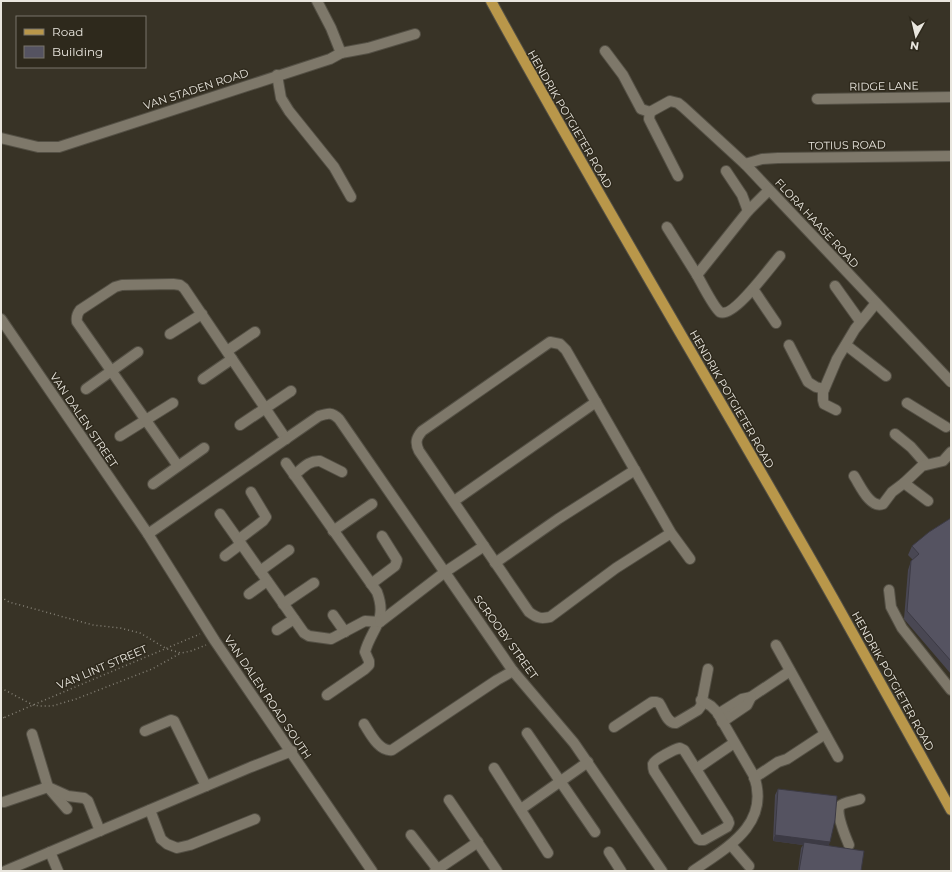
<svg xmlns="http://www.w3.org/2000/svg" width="952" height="872" viewBox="0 0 952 872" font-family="Montserrat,sans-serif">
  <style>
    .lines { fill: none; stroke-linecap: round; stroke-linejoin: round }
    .minor-casing { stroke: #545045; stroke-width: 12 }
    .major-casing { stroke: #545045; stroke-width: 12 }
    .path { stroke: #858176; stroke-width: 1.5; stroke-dasharray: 1 3; stroke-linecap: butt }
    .minor { stroke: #7e786a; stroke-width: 10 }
    .major { stroke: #b9974a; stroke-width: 10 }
    .wall { fill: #494753 }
    .shaded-wall { fill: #3c3a44 }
    .building { fill: #555361; stroke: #3c3a44 }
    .labels { text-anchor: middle; stroke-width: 3; stroke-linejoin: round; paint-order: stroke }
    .street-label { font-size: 11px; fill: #e9e6de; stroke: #2e291c }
  </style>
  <rect width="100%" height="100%" fill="#383326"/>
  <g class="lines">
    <defs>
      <g id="minor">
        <path d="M605 51 623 75 641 109 650 112 670 101 678 103 683 107 745 164 951 382"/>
        <path d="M341 53 368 48 415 34"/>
        <path d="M277 75 281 98 289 111 334 167 351 197"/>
        <path d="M817 99 951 97"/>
        <path d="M650 112 649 119 678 176"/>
        <path d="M1 138 38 147H59L330 59 341 53 331 28 317 1"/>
        <path d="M745 164 762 159 778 158 951 156"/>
        <path d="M726 171 742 195 748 211"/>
        <path d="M769 190 748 211 697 275C701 282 714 308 720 312 733 319 771 266 780 256"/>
        <path d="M667 227 697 275"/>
        <path d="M835 286 860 321"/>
        <path d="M753 289 776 323"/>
        <path d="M1 319 148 534 215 641 372 871"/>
        <path d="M170 334 202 314"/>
        <path d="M789 345 808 382 816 387 824 389"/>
        <path d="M846 345 886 376"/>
        <path d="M227 351 255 332"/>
        <path d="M203 379 232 359"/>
        <path d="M86 389 138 352"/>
        <path d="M907 403 946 427"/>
        <path d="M836 410 824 404 823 400V392L837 359 855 329 876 303"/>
        <path d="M240 425 291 391"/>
        <path d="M895 434 911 447 926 464"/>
        <path d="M120 436 173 403"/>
        <path d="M286 463 377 592C388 621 371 629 365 652L369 661V665L365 669 327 695"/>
        <path d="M178 466 77 322C76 317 77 314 80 310L115 287 122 285 173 284 180 285 184 288 286 439"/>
        <path d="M294 475C302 469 309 460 320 461L342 472"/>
        <path d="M854 476C860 485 870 509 883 504L892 492 904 483"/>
        <path d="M153 484 204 448"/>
        <path d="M454 501 596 402"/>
        <path d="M928 501 904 483 922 466 943 461 951 452"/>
        <path d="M220 514 304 633 309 636 331 639 365 621 380 622"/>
        <path d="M333 531 372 504"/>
        <path d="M671 533 616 568 550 617C541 619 537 618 529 612L419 451C415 443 416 438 422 431L550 342 560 344 566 350 671 533 690 559"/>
        <path d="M148 534 319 416C328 413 332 412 339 419L513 671 574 743 662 871"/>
        <path d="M238 540 263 521 266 517 251 492"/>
        <path d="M225 556 241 544"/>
        <path d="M495 563 558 519 635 470"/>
        <path d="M260 571 289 550"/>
        <path d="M371 584 395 566 397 560 382 536"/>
        <path d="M889 590 891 607 902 628 951 690"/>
        <path d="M249 594 267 581"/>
        <path d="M283 604 314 583"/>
        <path d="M333 615 345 632"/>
        <path d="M380 622 445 572 484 546"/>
        <path d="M277 630 294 619"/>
        <path d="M776 645 838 757"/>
        <path d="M718 714 742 699 751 697 790 671"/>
        <path d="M722 722 747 705 751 697"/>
        <path d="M364 724C370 733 379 752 392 750L497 680 513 671"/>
        <path d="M614 727 652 702H656L659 703C664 710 667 724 676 723L698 710 701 706 708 669"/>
        <path d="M145 731 171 720 174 721 206 786"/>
        <path d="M527 733 595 832"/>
        <path d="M32 734 48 787 67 809"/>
        <path d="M680 748 684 750 728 820 729 823 727 827 704 840H700L698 839 654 771C653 768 653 766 653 764 655 759 675 749 680 748Z"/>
        <path d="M494 768 548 853"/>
        <path d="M696 769 734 743"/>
        <path d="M754 778 778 762 787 759 825 734"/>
        <path d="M449 800 497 871"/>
        <path d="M4 802 48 787 68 796 84 798 88 801 100 831"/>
        <path d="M521 809 588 762"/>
        <path d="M150 810 161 839 167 844 177 848 190 845 255 819"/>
        <path d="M411 835 439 871"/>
        <path d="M731 845 749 866"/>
        <path d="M849 845C846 838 835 812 840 806 843 802 855 801 860 799"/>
        <path d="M50 852 58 871"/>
        <path d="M609 852 621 871"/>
        <path d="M5 871 251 767 292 751"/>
        <path d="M435 871 478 842"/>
        <path d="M693 871C726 848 771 825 754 776L717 712 711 706 701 700"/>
      </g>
      <path id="major" d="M491 1C601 202 720 398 833 598 872 668 912 739 951 810"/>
    </defs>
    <use href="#minor" class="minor-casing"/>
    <use href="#major" class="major-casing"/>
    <g class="path">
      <path d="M1 597 9 602 93 625 120 628 140 633 167 649 181 653 191 651 206 645"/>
      <path d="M1 688 33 705 40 706H52L76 699 152 669 181 653"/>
      <path d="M1 714 4 718"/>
      <path d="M1 719 33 705 200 634"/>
    </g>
    <use href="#minor" class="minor"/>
    <use href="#major" class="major"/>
  </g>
  <g class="wall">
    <path d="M951 518V674L904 619 908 570 911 561 913 560 908 555 912 546Z"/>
    <path d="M778 789 828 846 861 871H798L801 848 803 845 773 841 775 795Z"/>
  </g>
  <path class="shaded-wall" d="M775 835 830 842 828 848 804 842 803 845 773 841Z"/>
  <g class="building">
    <path d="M951 518V661L907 611 911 561 919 554 912 546 929 532Z"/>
    <path d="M778 789 837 796 835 820 830 842 775 835Z"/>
    <path d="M804 842 864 851 861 871H799Z"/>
  </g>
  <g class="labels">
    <g class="street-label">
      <text transform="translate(884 86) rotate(-1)" y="4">RIDGE LANE</text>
      <text transform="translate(196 89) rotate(-18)" y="4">VAN STADEN ROAD</text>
      <text transform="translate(570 119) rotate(60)" y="4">HENDRIK POTGIETER ROAD</text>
      <text transform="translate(847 145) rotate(-1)" y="4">TOTIUS ROAD</text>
      <text transform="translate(817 223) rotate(47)" y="4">FLORA HAASE ROAD</text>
      <text transform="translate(732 399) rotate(60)" y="4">HENDRIK POTGIETER ROAD</text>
      <text transform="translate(84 420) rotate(56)" y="4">VAN DALEN STREET</text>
      <text transform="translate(506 637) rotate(54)" y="4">SCROOBY STREET</text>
      <text transform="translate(102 667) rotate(-23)" y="4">VAN LINT STREET</text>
      <text transform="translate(893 681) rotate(61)" y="4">HENDRIK POTGIETER ROAD</text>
      <text transform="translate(268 697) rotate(56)" y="4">VAN DALEN ROAD SOUTH</text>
    </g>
  </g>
  <rect width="952" height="872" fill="none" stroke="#e9e6de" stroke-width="4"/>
  <rect x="16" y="16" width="130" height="52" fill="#2e291c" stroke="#79756a"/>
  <rect x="24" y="29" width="20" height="6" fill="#b9974a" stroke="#79756a"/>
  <text x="52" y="36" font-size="12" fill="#e9e6de">Road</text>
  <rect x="24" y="46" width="20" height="12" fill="#555361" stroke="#79756a"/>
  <text x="52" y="56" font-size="12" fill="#e9e6de">Building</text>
  <g transform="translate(916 36) rotate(188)" stroke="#2e291c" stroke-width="3" paint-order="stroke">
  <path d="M0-3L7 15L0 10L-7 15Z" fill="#e9e6de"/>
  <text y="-6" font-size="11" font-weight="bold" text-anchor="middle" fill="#e9e6de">N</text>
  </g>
</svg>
